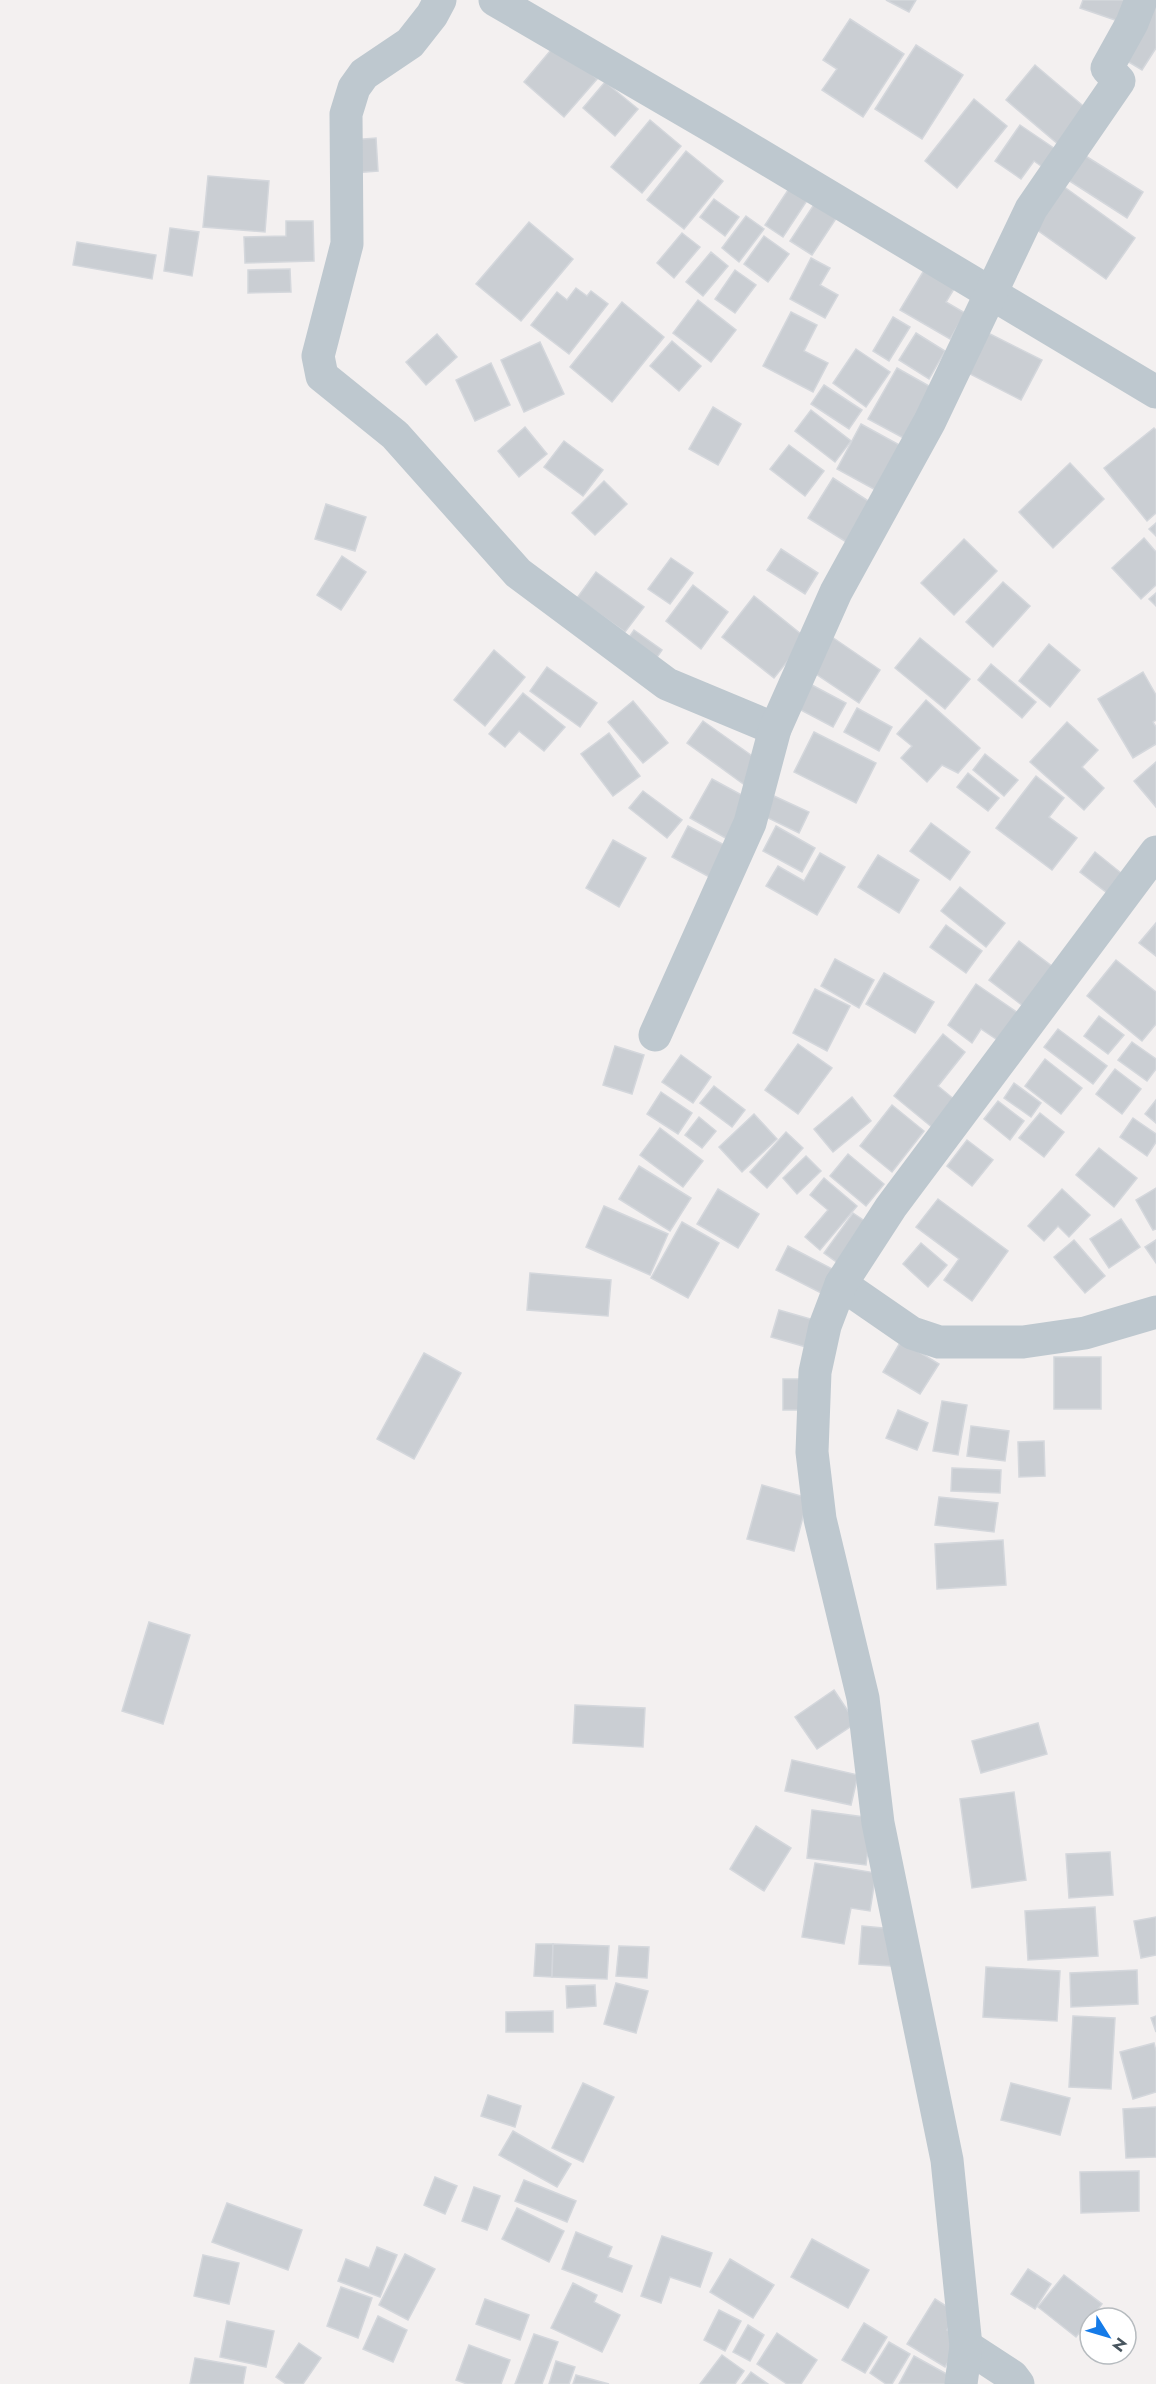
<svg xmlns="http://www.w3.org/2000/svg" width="1156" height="2384" viewBox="0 0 1156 2384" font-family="Jost,sans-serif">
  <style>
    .building { fill: #caced3; stroke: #d4d7dc; stroke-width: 1.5 }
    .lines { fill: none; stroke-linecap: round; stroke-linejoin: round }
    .street { stroke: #bec8cf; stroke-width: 33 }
  </style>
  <rect width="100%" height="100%" fill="#f3f0f0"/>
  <g class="building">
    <path d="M886 0H916L909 12Z"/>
    <path d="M1083 0H1129L1121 22 1080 8Z"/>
    <path d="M1154 6 1156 7V48L1142 70 1122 58Z"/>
    <path d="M850 19 904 54 863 117 822 90 837 69 823 60Z"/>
    <path d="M556 44 597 79 564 117 524 82Z"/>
    <path d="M916 45 963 75 922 139 875 109Z"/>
    <path d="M1035 65 1088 110 1059 145 1006 100Z"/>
    <path d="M605 82 638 109 615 136 583 108Z"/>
    <path d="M974 99 1007 126 957 188 925 161Z"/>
    <path d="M650 120 681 146 642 193 611 167Z"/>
    <path d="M1020 125 1061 153 1048 171 1034 161 1021 179 995 161Z"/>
    <path d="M376 138 378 171 353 173 351 140Z"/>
    <path d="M686 151 723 181 684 229 647 200Z"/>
    <path d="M1084 155 1143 192 1127 218 1068 180Z"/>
    <path d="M208 176 269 181 265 232 203 227Z"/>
    <path d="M794 181 812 193 783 237 765 225Z"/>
    <path d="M1063 186 1135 238 1106 279 1033 227Z"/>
    <path d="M714 199 739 217 725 236 700 217Z"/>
    <path d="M817 200 839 214 812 255 790 241Z"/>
    <path d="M746 216 764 229 739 262 722 248Z"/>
    <path d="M286 221H313L314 261 245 263 244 237 286 236Z"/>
    <path d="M529 222 573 259 521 321 476 284Z"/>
    <path d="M170 228 199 232 192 276 164 271Z"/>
    <path d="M682 233 700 247 674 278 657 263Z"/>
    <path d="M764 236 789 254 768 282 744 264Z"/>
    <path d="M77 242 156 255 152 279 73 265Z"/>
    <path d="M711 252 728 266 703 296 686 282Z"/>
    <path d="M811 258 830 268 820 285 838 295 825 318 790 299Z"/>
    <path d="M926 267 957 284 946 302 965 313 950 339 900 310Z"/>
    <path d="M290 269 291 292 248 293V270Z"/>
    <path d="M735 270 756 285 735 313 715 299Z"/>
    <path d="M576 288 587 296 591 291 608 304 569 354 531 325 557 292 567 300Z"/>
    <path d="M698 300 736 330 711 362 673 333Z"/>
    <path d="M622 302 664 337 612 402 570 367Z"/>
    <path d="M791 312 817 325 804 351 828 363 813 392 763 366Z"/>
    <path d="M893 317 910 327 889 361 873 351Z"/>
    <path d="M916 333 945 351 929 379 899 360Z"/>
    <path d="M988 333 1042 360 1021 400 968 373Z"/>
    <path d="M437 334 457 357 426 385 406 362Z"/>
    <path d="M672 341 701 366 679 391 650 366Z"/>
    <path d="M540 342 564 394 524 412 501 360Z"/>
    <path d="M856 349 890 372 866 407 833 383Z"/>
    <path d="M491 363 510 405 475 421 456 380Z"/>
    <path d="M897 368 938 391 909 441 868 419Z"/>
    <path d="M824 385 862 410 849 429 811 404Z"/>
    <path d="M713 407 741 424 718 465 689 449Z"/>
    <path d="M811 410 851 441 835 462 795 431Z"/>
    <path d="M861 424 905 448 881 493 837 469Z"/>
    <path d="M525 427 547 454 519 477 498 451Z"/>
    <path d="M1154 428 1156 430V513L1147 521 1104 468Z"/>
    <path d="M564 441 603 470 583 496 544 467Z"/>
    <path d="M789 445 824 471 805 496 770 469Z"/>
    <path d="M1070 463 1104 499 1053 548 1019 512Z"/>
    <path d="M833 478 876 506 851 545 808 518Z"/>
    <path d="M604 481 627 504 595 535 572 513Z"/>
    <path d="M326 504 366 517 355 551 315 539Z"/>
    <path d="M1156 523V536L1149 529Z"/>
    <path d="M1144 538 1156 552V585L1141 599 1112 568Z"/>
    <path d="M964 539 997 571 954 615 921 583Z"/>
    <path d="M781 549 818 573 805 594 767 570Z"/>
    <path d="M342 556 366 572 341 610 317 595Z"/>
    <path d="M671 558 693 573 670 604 648 589Z"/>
    <path d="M596 572 644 607 625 632 577 598Z"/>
    <path d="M1003 582 1030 606 993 647 966 622Z"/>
    <path d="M693 585 728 612 701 649 666 621Z"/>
    <path d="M1156 593V606L1149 599Z"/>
    <path d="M754 596 806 638 774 678 722 637Z"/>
    <path d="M634 630 662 650 651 666 623 646Z"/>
    <path d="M832 637 880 670 859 703 810 670Z"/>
    <path d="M920 638 970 679 945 709 895 668Z"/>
    <path d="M1049 644 1080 670 1050 707 1019 681Z"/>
    <path d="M494 650 525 677 485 726 454 700Z"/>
    <path d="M991 664 1036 702 1022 718 978 680Z"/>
    <path d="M547 667 597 703 580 727 530 691Z"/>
    <path d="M1143 672 1156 695V720L1153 722 1156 727V744L1133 758 1098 699Z"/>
    <path d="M810 684 846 703 833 727 797 708Z"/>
    <path d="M523 693 565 727 544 751 519 731 505 747 489 734Z"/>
    <path d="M926 700 980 748 958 773 942 765 927 782 901 758 912 746 897 734Z"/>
    <path d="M633 701 668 743 643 763 608 722Z"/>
    <path d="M857 708 892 727 879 751 844 732Z"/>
    <path d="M703 721 762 763 746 786 687 743Z"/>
    <path d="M1067 722 1098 750 1082 767 1104 788 1084 810 1030 762Z"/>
    <path d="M814 732 876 763 856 803 794 772Z"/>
    <path d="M609 733 640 776 613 796 581 754Z"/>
    <path d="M985 754 1018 780 1004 796 973 770Z"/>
    <path d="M1156 762V807L1134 781Z"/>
    <path d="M968 773 999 798 988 811 957 787Z"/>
    <path d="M1036 776 1064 798 1049 817 1077 838 1052 870 996 828Z"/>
    <path d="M712 779 751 800 729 840 690 818Z"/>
    <path d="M643 791 682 820 667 838 629 808Z"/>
    <path d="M774 796 809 812 799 833 764 816Z"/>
    <path d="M931 823 970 852 950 880 910 851Z"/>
    <path d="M688 826 732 849 715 880 672 857Z"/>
    <path d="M776 826 815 848 802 872 763 851Z"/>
    <path d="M613 840 646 858 619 907 586 888Z"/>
    <path d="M1095 852 1126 877 1111 896 1080 872Z"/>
    <path d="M820 853 845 867 817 915 766 886 778 866 804 881Z"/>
    <path d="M878 855 919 880 899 913 858 887Z"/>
    <path d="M960 887 1005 923 986 947 941 911Z"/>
    <path d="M1156 923V956L1139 943Z"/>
    <path d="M946 925 982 951 966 973 930 947Z"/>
    <path d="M1019 941 1053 967 1023 1006 989 980Z"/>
    <path d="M835 959 874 980 859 1008 821 986Z"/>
    <path d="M1116 960 1156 992V1024L1142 1041 1087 996Z"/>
    <path d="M884 973 934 1002 915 1033 866 1004Z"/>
    <path d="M976 984 1018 1013 999 1041 981 1029 972 1043 948 1025Z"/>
    <path d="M815 989 850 1006 827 1051 793 1033Z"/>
    <path d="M1099 1016 1124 1035 1108 1054 1084 1036Z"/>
    <path d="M1058 1029 1107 1066 1093 1084 1044 1047Z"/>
    <path d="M943 1034 965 1052 938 1086 955 1100 933 1128 894 1096Z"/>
    <path d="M1132 1042 1156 1059V1069L1147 1081 1118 1060Z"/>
    <path d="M798 1044 832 1068 798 1114 765 1090Z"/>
    <path d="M615 1046 644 1055 632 1094 603 1085Z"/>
    <path d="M681 1055 711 1077 693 1103 662 1082Z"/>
    <path d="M1045 1059 1082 1088 1061 1114 1025 1086Z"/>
    <path d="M1115 1069 1141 1089 1122 1114 1096 1094Z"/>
    <path d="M1014 1083 1041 1103 1031 1117 1004 1098Z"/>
    <path d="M714 1086 745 1110 732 1127 700 1103Z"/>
    <path d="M661 1092 692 1113 678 1134 647 1114Z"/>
    <path d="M852 1097 871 1121 833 1152 814 1129Z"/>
    <path d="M1156 1100V1123L1145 1114Z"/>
    <path d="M998 1101 1024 1121 1010 1140 984 1119Z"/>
    <path d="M892 1105 924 1131 892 1172 860 1146Z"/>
    <path d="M1040 1113 1064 1132 1044 1157 1019 1138Z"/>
    <path d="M754 1114 777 1139 742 1172 719 1147Z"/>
    <path d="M699 1117 716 1131 702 1148 685 1135Z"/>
    <path d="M1133 1118 1156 1134V1142L1147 1156 1120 1137Z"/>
    <path d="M660 1128 703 1161 683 1187 640 1155Z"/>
    <path d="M786 1132 803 1148 767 1188 750 1172Z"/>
    <path d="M967 1140 993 1160 972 1186 947 1166Z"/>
    <path d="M1099 1148 1137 1178 1114 1207 1076 1175Z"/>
    <path d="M848 1154 884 1184 866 1206 830 1176Z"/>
    <path d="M806 1156 821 1171 797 1194 783 1178Z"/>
    <path d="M639 1166 691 1198 670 1231 619 1199Z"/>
    <path d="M824 1178 857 1206 820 1250 805 1237 828 1210 810 1195Z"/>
    <path d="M1156 1188V1229L1153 1230 1136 1200Z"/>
    <path d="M718 1189 759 1214 738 1248 697 1224Z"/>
    <path d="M1062 1189 1090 1215 1069 1237 1058 1226 1044 1241 1028 1226Z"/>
    <path d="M938 1199 1008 1251 972 1301 944 1280 959 1259 916 1227Z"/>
    <path d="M604 1206 668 1234 650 1275 586 1247Z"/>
    <path d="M853 1213 872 1226 842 1266 824 1253Z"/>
    <path d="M1121 1219 1140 1247 1109 1268 1090 1239Z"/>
    <path d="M682 1222 719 1243 688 1298 651 1278Z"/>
    <path d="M1074 1240 1105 1276 1085 1293 1054 1257Z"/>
    <path d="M1156 1240V1263L1145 1247Z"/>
    <path d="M921 1243 947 1265 928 1287 903 1264Z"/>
    <path d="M788 1246 838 1272 825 1295 776 1270Z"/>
    <path d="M530 1273 611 1280 608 1316 527 1310Z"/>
    <path d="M779 1310 814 1320 806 1347 771 1337Z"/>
    <path d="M901 1341 939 1364 920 1394 883 1372Z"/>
    <path d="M424 1353 461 1373 414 1459 377 1439Z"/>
    <rect x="1054" y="1357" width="47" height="52"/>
    <rect x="783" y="1379" width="26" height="31"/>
    <path d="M942 1401 967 1405 958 1455 933 1451Z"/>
    <path d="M898 1410 928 1423 917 1450 886 1438Z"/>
    <path d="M971 1426 1009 1431 1005 1461 967 1456Z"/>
    <path d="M1044 1441 1045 1476 1019 1477 1018 1442Z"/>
    <path d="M952 1468 1001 1470 1000 1493 951 1491Z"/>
    <path d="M762 1485 808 1498 794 1551 747 1539Z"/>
    <path d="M939 1497 998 1503 994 1532 935 1525Z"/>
    <path d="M1003 1540 1006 1585 937 1589 935 1544Z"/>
    <path d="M149 1622 190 1635 163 1724 122 1711Z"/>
    <path d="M834 1690 856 1723 817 1749 795 1717Z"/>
    <path d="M575 1705 645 1708 643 1747 573 1743Z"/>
    <path d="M1038 1723 1047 1754 981 1773 972 1741Z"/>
    <path d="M792 1760 858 1775 851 1805 785 1791Z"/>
    <path d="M1014 1792 1026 1880 972 1888 960 1799Z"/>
    <path d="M812 1810 872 1818 866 1865 807 1858Z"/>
    <path d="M756 1826 791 1848 764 1891 730 1869Z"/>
    <path d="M1110 1852 1113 1895 1069 1898 1066 1854Z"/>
    <path d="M815 1863 876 1873 870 1911 851 1908 844 1944 802 1937Z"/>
    <path d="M1095 1907 1098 1956 1028 1960 1025 1911Z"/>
    <path d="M1156 1917V1955L1141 1958 1134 1921Z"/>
    <path d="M862 1926 894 1929 891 1966 859 1964Z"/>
    <path d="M536 1944H553L552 1977 534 1976Z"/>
    <path d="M553 1944 609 1946 607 1979 552 1977Z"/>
    <path d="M619 1946 649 1947 647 1978 616 1976Z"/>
    <path d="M986 1967 1060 1971 1057 2021 983 2017Z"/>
    <path d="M1137 1970 1138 2004 1071 2007 1070 1973Z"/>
    <path d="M616 1983 648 1991 636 2033 604 2024Z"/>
    <path d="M595 1985 596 2006 567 2008 566 1986Z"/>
    <path d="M553 2011V2032H506V2012Z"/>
    <path d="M1073 2016 1115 2018 1111 2089 1069 2087Z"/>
    <path d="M1156 2016V2032L1151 2018Z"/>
    <path d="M1154 2043 1156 2051V2092L1133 2099 1120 2052Z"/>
    <path d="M583 2083 614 2097 583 2162 552 2148Z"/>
    <path d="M1011 2083 1070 2098 1060 2135 1001 2120Z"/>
    <path d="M488 2095 521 2106 515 2127 481 2116Z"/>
    <path d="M1156 2107V2157L1126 2158 1123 2109Z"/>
    <path d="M513 2131 571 2164 557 2187 499 2155Z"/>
    <path d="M1139 2171V2211L1081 2213 1080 2172Z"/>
    <path d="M435 2177 457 2186 445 2214 424 2205Z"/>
    <path d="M524 2180 576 2201 567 2222 515 2201Z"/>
    <path d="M474 2187 500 2196 487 2230 462 2221Z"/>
    <path d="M227 2203 302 2230 288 2270 212 2242Z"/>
    <path d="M517 2208 564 2231 549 2262 502 2239Z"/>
    <path d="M576 2232 612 2247 608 2257 632 2266 622 2292 562 2269Z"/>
    <path d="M662 2236 712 2253 700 2287 670 2277 661 2303 641 2296Z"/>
    <path d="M812 2239 869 2270 848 2308 791 2277Z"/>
    <path d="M377 2247 397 2255 380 2297 338 2281 346 2259 369 2268Z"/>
    <path d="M405 2254 435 2269 408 2320 379 2305Z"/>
    <path d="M203 2255 239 2263 229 2304 194 2296Z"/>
    <path d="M730 2259 774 2285 753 2318 710 2292Z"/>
    <path d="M1028 2269 1051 2284 1035 2309 1011 2294Z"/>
    <path d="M1064 2275 1102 2304 1076 2337 1038 2307Z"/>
    <path d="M573 2283 597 2295 594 2302 620 2315 602 2352 551 2328Z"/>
    <path d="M341 2287 372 2298 358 2338 327 2326Z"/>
    <path d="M485 2299 529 2315 520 2340 476 2324Z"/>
    <path d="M935 2299 957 2313 947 2330 962 2339 945 2367 907 2344Z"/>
    <path d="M719 2310 741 2321 725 2351 704 2340Z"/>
    <path d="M378 2316 407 2330 393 2362 363 2349Z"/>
    <path d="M227 2321 274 2331 266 2367 220 2357Z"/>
    <path d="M864 2323 887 2337 865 2373 842 2360Z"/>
    <path d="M748 2325 764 2335 750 2361 733 2352Z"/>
    <path d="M777 2333 817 2360 801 2384H787L757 2364Z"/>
    <path d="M534 2334 558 2342 542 2384H515Z"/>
    <path d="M889 2342 910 2354 892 2384H886L870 2373Z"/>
    <path d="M299 2343 321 2358 303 2384H286L276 2377Z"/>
    <path d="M469 2345 510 2360 501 2384H467L456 2380Z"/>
    <path d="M722 2355 744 2371 735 2384H700Z"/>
    <path d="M914 2356 954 2378 950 2384H899Z"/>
    <path d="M195 2358 246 2367 243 2384H190Z"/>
    <path d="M556 2361 575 2367 569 2384H549Z"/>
    <path d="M751 2372 768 2384H742Z"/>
    <path d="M576 2375 609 2384H573Z"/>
  </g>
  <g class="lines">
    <g class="street">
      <path d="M440 0 432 15 410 43 364 74 354 88 346 114 347 244 318 356 322 376 395 435 518 573 667 684 775 729"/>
      <path d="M495 0 718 130 1156 392"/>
      <path d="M655 1035 750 823 775 729 836 592 930 421 1031 209 1119 81 1107 68 1132 23 1141 0"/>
      <path d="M841 1284 912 1333 939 1342H1023L1085 1333 1156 1312"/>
      <path d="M966 2346 1012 2376 1018 2384"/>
      <path d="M961 2384 966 2346 947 2160 878 1823 863 1698 820 1519 812 1452 815 1372 825 1326 841 1284 891 1207 1156 852"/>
    </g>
  </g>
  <g transform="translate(1108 2336) rotate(127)"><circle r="28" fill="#ffffff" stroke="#b6bbbf" stroke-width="1.5"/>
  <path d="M0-4.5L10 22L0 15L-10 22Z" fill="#157be8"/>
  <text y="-9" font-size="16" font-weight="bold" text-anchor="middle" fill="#48555e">N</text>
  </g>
</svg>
